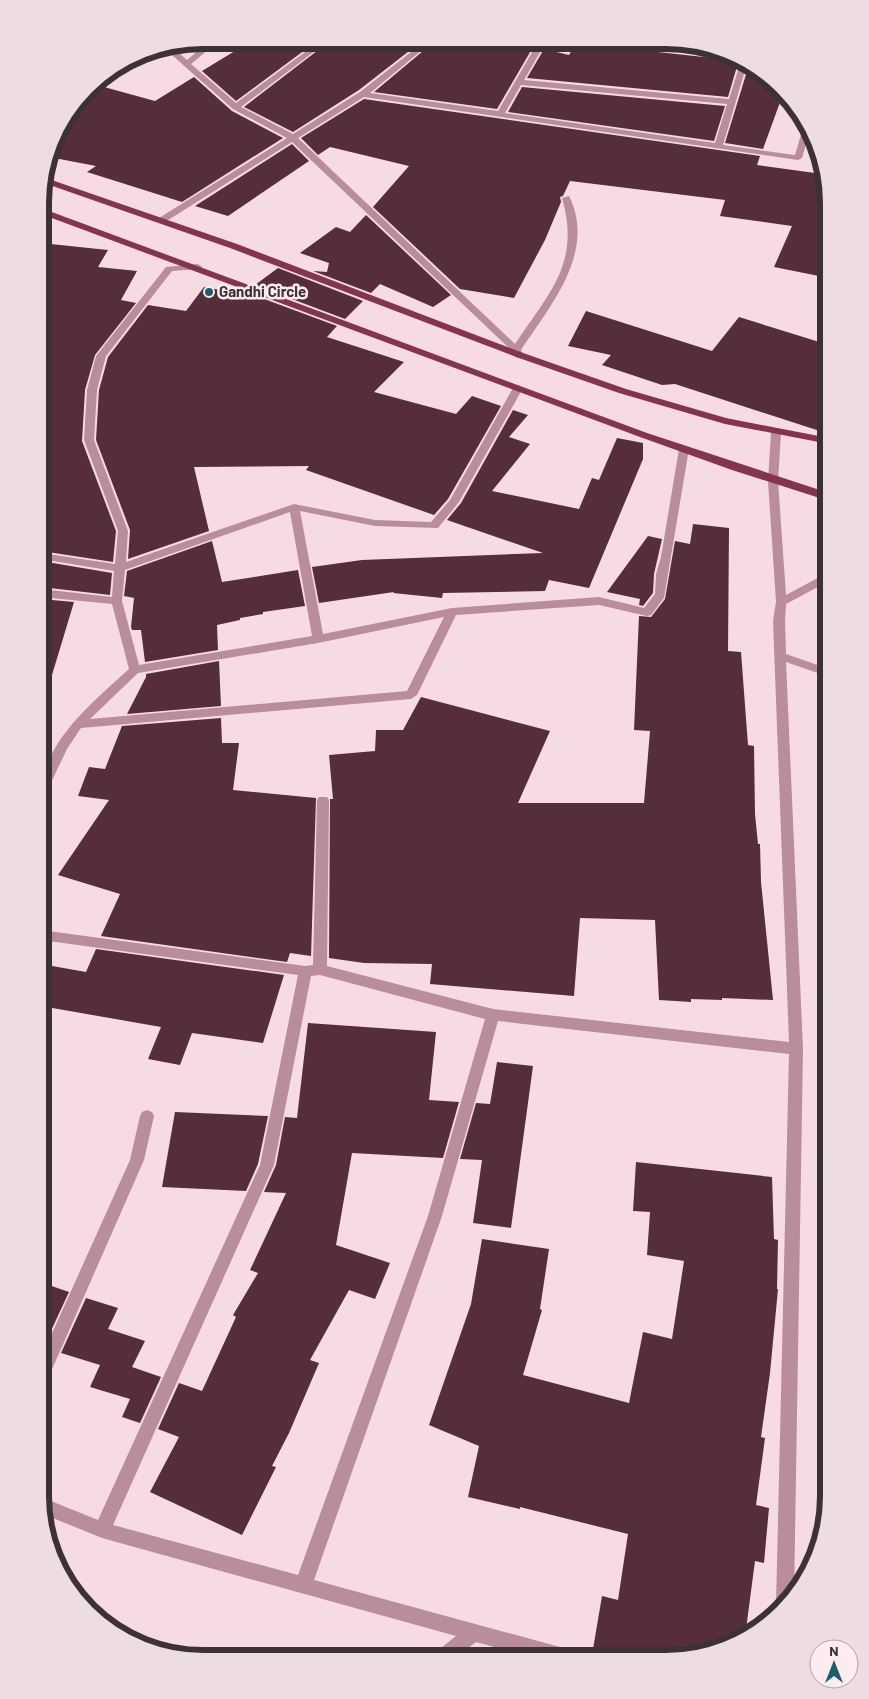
<svg xmlns="http://www.w3.org/2000/svg" width="869" height="1699" viewBox="0 0 869 1699" font-family="Barlow,sans-serif">
  <style>
    .building { fill: #562d3a }
    .lines { fill: none; stroke-linecap: round; stroke-linejoin: round }
    .minor { fill: #b98d99; fill-rule: evenodd }
    .trunk { fill: #843450; fill-rule: evenodd }
    .poi-dot { fill: #17616f; stroke: #fcecf0; stroke-width: 2 }
    .labels { text-anchor: middle; stroke-width: 5; stroke-linejoin: round; paint-order: stroke }
    .far-poi-label { font-size: 15px; font-weight: bold; fill: #3c3235; stroke: #fcecf0; text-anchor: start }
    .rim { fill: none; stroke: #3c3235; stroke-width: 6 }
  </style>
  <rect width="100%" height="100%" fill="#f6dce2"/>
  <g class="building">
    <path d="M253 40H258L317 41 236 101 202 71Z"/>
    <path d="M330 41H422L359 90 293 132 244 107Z"/>
    <path d="M435 41 513 42 533 47 497 109 374 92Z"/>
    <path d="M576 43 731 60 738 63 728 97 527 78 544 49 569 55Z"/>
    <path d="M748 68 773 80 783 94 763 149 725 143Z"/>
    <path d="M194 77 232 111 283 138 182 202 87 172 96 166 49 157 57 131 93 84 155 101Z"/>
    <path d="M522 87 725 106 714 141 508 112Z"/>
    <path d="M364 99 760 156 757 165 815 173 822 159 829 203V278L774 267 792 226 720 216 725 200 570 181 563 196 560 197 561 202 545 240 514 298 460 289 373 207 409 166 330 147 318 155 301 138Z"/>
    <path d="M292 144 309 161 228 216 195 206Z"/>
    <path d="M366 215 451 295 433 307 380 284 371 293 313 271 327 272 329 263 300 253 336 227 350 232Z"/>
    <path d="M41 243 108 250 98 267 137 271 121 300 136 303 95 355 85 390 82 441 116 531 113 562 41 551Z"/>
    <path d="M278 268 363 301 345 319 255 285Z"/>
    <path d="M204 287 243 294 245 292 337 326 327 337 404 362 374 392 456 414 472 396 501 406 448 499 434 515 306 470 309 466 194 467 209 531 128 559 130 530 96 440 99 390 108 357 148 305 186 311Z"/>
    <path d="M586 311 712 351 739 317 829 345V434L675 384 662 385 602 365 611 355 568 346Z"/>
    <path d="M513 410 528 415 509 437 530 444 492 491 579 509 592 478 599 480 617 438 643 443V459L589 588 549 580 545 591 443 593 442 598 393 593 394 592 319 603 312 567 362 560 543 553 447 520 461 503Z"/>
    <path d="M693 524 729 528 728 651 741 652 748 745 754 746 755 814 758 844H760L761 882 773 1000 722 998V1000L691 999V1002L659 1000 655 920 580 918 574 996 430 984 432 964 364 963 329 958 330 799H333L329 755 375 751 376 730H403L421 697 550 731 518 803H644L650 731 634 730 639 616 651 617 665 599 675 541 690 544Z"/>
    <path d="M648 536 662 539 654 574 653 593 643 606 639 605 640 599 607 592Z"/>
    <path d="M212 541 222 582 298 570 305 606 263 612V614L240 618V620L217 625 218 650 145 662 141 630H132L131 627 134 598 124 596 127 571Z"/>
    <path d="M41 561 112 573 110 595 41 587Z"/>
    <path d="M41 599 74 602 49 685 41 684Z"/>
    <path d="M219 661 221 706 127 714 146 677V674Z"/>
    <path d="M221 718 222 743H239L233 790 316 798 311 956 290 953 287 962 101 936 120 894 58 875 109 800 78 796 89 767 105 769 122 726Z"/>
    <path d="M96 949 284 975 263 1043 192 1033 180 1065 148 1059 161 1027 41 1006V964L86 972Z"/>
    <path d="M308 1023 436 1032 429 1100 459 1102 443 1158 352 1153 336 1245 390 1263 375 1299 349 1290 310 1360 319 1363 289 1433 272 1466 276 1467 242 1535 150 1492 179 1437 158 1429 179 1383 202 1391 236 1317 233 1315 258 1273 250 1270 286 1193 264 1192 276 1165 285 1117 297 1118Z"/>
    <path d="M497 1062 533 1066 511 1228 473 1223 482 1160 460 1159 476 1103 490 1104Z"/>
    <path d="M175 1112 268 1116 258 1164 246 1191 162 1187Z"/>
    <path d="M636 1162 772 1177 774 1239 778 1240 777 1289H778L770 1373 761 1437 765 1438 756 1505 769 1508 764 1563 755 1561 745 1637 718 1650 666 1659H633L593 1649 602 1596 618 1600 628 1534 520 1507V1509L468 1497 479 1446 429 1425 471 1304 482 1239 549 1249 540 1309 542 1310 523 1375 629 1403 643 1332 672 1339 684 1261 647 1255 650 1212 633 1211Z"/>
    <path d="M40 1282 69 1292 43 1348 40 1347Z"/>
    <path d="M86 1298 118 1308 108 1329 145 1341 132 1367 161 1377 140 1423 122 1417 130 1399 90 1387 100 1365 61 1353Z"/>
  </g>
  <g class="lines">
    <g class="minor">
      <path d="M211 40H220L191 64 236 103 320 41H328L241 107 293 134 360 92 425 41H433L370 93 498 111 538 42H546L524 80 729 99 740 64 746 67 723 145 795 155 803 128H805L809 134 802 158 798 160 364 97 298 138 515 344C549 293 581 263 562 198L569 196C597 252 550 306 521 350L523 355 518 358 515 357 512 351 292 142 165 222H159V218L287 138 233 109 164 48 171 46 187 60ZM521 85 727 104 715 143 505 113Z"/>
      <path d="M198 264 202 267 201 269 172 271 106 356 97 390 94 440 128 531 126 562 294 504 375 520 431 522 450 500 513 388 518 385 523 388 459 502 438 528 375 526 300 511 323 634 452 608 599 597 644 608 655 594 656 574 661 557 679 449 684 446 689 449 664 598 651 615 647 616 599 605 456 615 417 695 411 699 81 728 67 749 45 795 41 796C41 743 93 702 129 669L112 604 41 597V589L112 597 114 571 41 559V553L115 564 118 531 84 440 87 390 96 356 166 267ZM290 512 312 636 139 665 122 601 125 570ZM444 617 407 691 90 719 138 673 318 643Z"/>
      <path d="M776 430 781 433 778 481 786 595 829 572V581L786 604 785 621 786 654 829 669V677L786 662 803 1049 794 1597 779 1611 776 1605 789 1054 498 1021 442 1216 314 1580 571 1650 577 1653 580 1659H538L476 1642 455 1658H433L436 1652 456 1636 102 1538 43 1514 41 1497 98 1520 260 1165 298 975 41 940V930L305 966 313 965 317 800 319 797H327L329 800 327 966 493 1009 789 1042 773 621 776 602 768 481 771 433ZM320 975 485 1019 428 1216 298 1575 113 1525 274 1165 311 976Z"/>
      <path d="M147 1110 152 1112 154 1116 144 1160 46 1383 40 1386V1360L130 1160 140 1116 142 1112Z"/>
    </g>
    <g class="trunk">
      <path d="M43 177 237 244 526 354 626 389 726 418 829 438V444L725 424 619 393 519 358 230 248 41 182Z"/>
      <path d="M41 208 647 433 829 493V501L732 470 640 437 41 214Z"/>
    </g>
  </g>
  <circle class="poi-dot" cx="209" cy="292" r="5"/>
  <g class="labels">
    <g class="far-poi-label">
      <text x="219" y="297">Gandhi Circle</text>
    </g>
  </g>
  <path d="M0 0H869V1699H0ZM203 49H666A154 154 0 0 1 820 203V1496A154 154 0 0 1 666 1650H203A154 154 0 0 1 49 1496V203A154 154 0 0 1 203 49Z" fill="#eddde1" fill-rule="evenodd"/>
  <path class="rim" d="M203 49H666A154 154 0 0 1 820 203V1496A154 154 0 0 1 666 1650H203A154 154 0 0 1 49 1496V203A154 154 0 0 1 203 49Z"/>
  <g transform="translate(834 1664)"><circle r="24" fill="#fcecf0" stroke="#afa2a5"/>
  <path d="M0-4L9 19L0 12L-9 19Z" fill="#17616f"/>
  <text y="-8" font-size="14" font-weight="bold" text-anchor="middle" fill="#3c3235">N</text>
  </g>
</svg>
